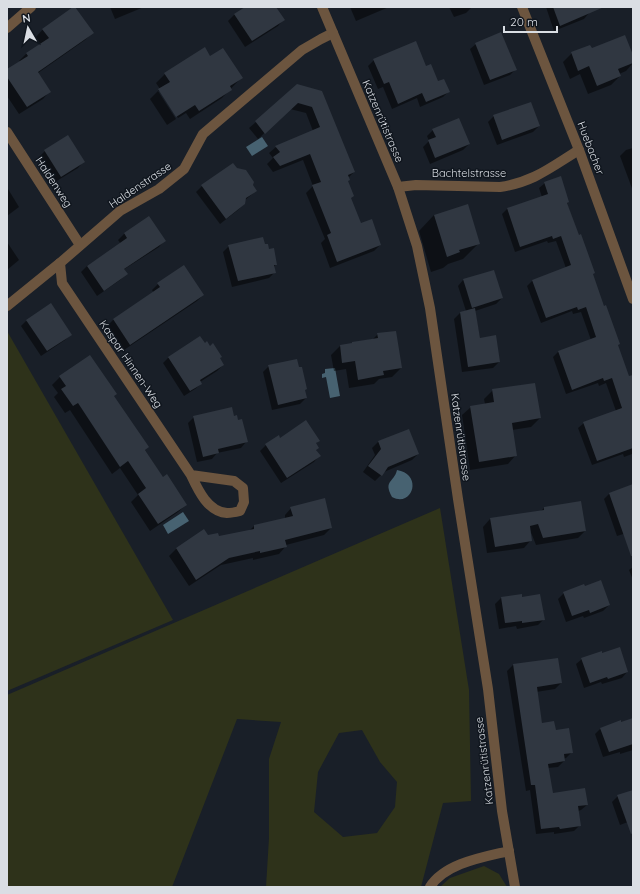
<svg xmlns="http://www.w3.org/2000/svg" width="640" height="894" viewBox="0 0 640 894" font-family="Quicksand,sans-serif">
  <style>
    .green { fill: #2e321a; fill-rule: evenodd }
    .water { fill: #476271 }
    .shadow { fill: #0007 }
    .building { fill: #303741 }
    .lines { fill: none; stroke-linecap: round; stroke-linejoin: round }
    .minor { stroke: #6c553f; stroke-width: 10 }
    .tertiary { stroke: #6c553f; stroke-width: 10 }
    .labels { text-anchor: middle; stroke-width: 3; stroke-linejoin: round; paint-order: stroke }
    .street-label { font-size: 11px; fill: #dadee4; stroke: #10161e }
  </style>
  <rect width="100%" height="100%" fill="#191f28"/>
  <g class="green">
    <path d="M7 331 173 620 7 691Z"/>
    <path d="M440 508 469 690 471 801 443 803 421 887H266L269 838V759L281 722 237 719 172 887H7V695ZM362 730 380 762 397 782 395 807 377 833 343 837 314 812 318 772 339 733Z"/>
    <path d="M484 866 499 874 507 887H440L450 878Z"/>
  </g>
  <g class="water">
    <path d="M262 137 268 146 252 156 246 147Z"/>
    <path d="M335 368 340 396 330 398 326 377 322 378V374L325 373V369Z"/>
    <path d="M397 470C423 474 413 508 392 497 383 480 394 483 397 470Z"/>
    <path d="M183 512 189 521 168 534 163 525Z"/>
  </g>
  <g class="shadow">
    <path d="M110 7H144L115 19Z"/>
    <path d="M247 7H275L283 20 278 26 245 47 228 21 234 15Z"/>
    <path d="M350 7H389L356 21Z"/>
    <path d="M449 7H472L466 13 454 17Z"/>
    <path d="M546 7H587L589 13 584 19 554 31Z"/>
    <path d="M43 29 92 33 85 40 38 73 50 91 43 99 19 114 7 96V70L20 62 19 61 27 53 41 45 36 37Z"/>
    <path d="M476 44 516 69 510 75 484 85 470 49Z"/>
    <path d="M591 49 633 58V63L626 71 619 74 620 76 611 85 588 94 580 74 570 79 563 62 572 53Z"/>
    <path d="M210 57 241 78 222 98 190 119 186 113 178 118 160 91H158L160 89 156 83 165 74Z"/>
    <path d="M374 60 425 67 438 82 448 92 443 97 420 107 417 98 392 109 383 87 378 89 368 66Z"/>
    <path d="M158 91 176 119 167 125 150 99Z"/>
    <path d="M321 92 354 172 348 178 347 182 350 199 361 225 380 245 374 251 330 268 321 243 325 239 306 193 313 186 303 160 273 172 267 164 273 158 269 153 276 147 313 131 306 113 290 109 258 139 249 128 256 122Z"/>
    <path d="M494 116 539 126 533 132 497 145 488 122Z"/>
    <path d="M433 130 469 144 463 150 430 164 423 147 429 141 427 136Z"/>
    <path d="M633 148V191L620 156 626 150Z"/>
    <path d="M45 151 83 162 78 168 55 182 39 157Z"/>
    <path d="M545 183 568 202 567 204 617 346 629 378 633 382V457L632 454 624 457 623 454 592 465 578 428 584 423 616 411 606 383 599 386 598 383 566 394 553 357 558 352 591 340 581 312 573 314 572 311 541 323 527 286 533 280 566 268 556 241 548 243 547 241 515 252 502 214 507 209 542 197 539 188Z"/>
    <path d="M202 186H252L256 191 245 200 244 204 238 210 220 224 196 192Z"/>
    <path d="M8 189 19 207 7 216V190Z"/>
    <path d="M434 215 479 243 463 259 448 264 443 268 431 272 419 231Z"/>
    <path d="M149 218 164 241 159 247 123 270 126 274 120 280 97 296 81 272 87 266 121 244 118 240 124 234Z"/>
    <path d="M7 242 19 260 7 270Z"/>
    <path d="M229 246H264L268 251 276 264 274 267 275 272 269 278 232 287 223 252Z"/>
    <path d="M463 280 502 298 496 304 475 311 480 339 499 362 493 368 462 372 454 319 460 313 466 311 458 286Z"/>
    <path d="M158 284 203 295 197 301 124 350 107 326 113 320 154 293 152 290Z"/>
    <path d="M26 321 71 334 65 340 41 356 21 326Z"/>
    <path d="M378 334 401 368 392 377 379 379 374 384 349 388 346 369 334 371 331 355 340 346 350 345 352 343 373 339Z"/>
    <path d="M168 358H219L223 365 217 371 200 382 201 384 195 389 184 396 163 363Z"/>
    <path d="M269 366 304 391 306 398 300 404 272 410 263 372Z"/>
    <path d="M60 377 113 396 148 447 145 450 163 478 186 505 178 512 150 531 131 502 138 495 120 468 112 474 70 410 65 413 54 397 58 393 52 385Z"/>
    <path d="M493 390 540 418 531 427 512 430 516 455 508 464 470 470 462 415 471 407 485 404 484 399Z"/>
    <path d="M194 417H233L246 442 241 448 217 453 212 459 197 462 188 423Z"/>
    <path d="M409 430 418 454 412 460 384 472 375 481 363 472 375 455 372 448 378 442Z"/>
    <path d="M280 439 318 441 315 444 316 450 319 456 314 462 281 483 260 451 266 445Z"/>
    <path d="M633 485V531L617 536 604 499 609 494Z"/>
    <path d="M292 507 331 528 324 535 286 545V546L279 554 253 560V558L221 565 189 586 169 556 176 549 204 531 208 536 218 538 249 531 254 526 285 519V515Z"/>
    <path d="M544 508 585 531 578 538 536 545 530 530 531 540 524 548 487 553 483 527 490 519 541 511Z"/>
    <path d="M633 567V580L629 570Z"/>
    <path d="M564 593 609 605 603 611 584 618 583 616 566 622 558 599Z"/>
    <path d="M521 595 522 598 544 619 538 625 517 629 516 626 499 629 495 604 501 598Z"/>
    <path d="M602 654 627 672 622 678 602 684 601 682 584 688 576 664 582 659Z"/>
    <path d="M513 665 561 683 555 689 536 692 542 724 555 731 572 752 566 758 563 759 564 761 558 767 548 768 552 794 587 805 581 810 578 811 580 825 574 831 554 834V832L536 834 530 790 526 791 507 671Z"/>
    <path d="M633 719V750L620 754V752L603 757 595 734 601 728Z"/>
    <path d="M633 791V820L620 825 612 802 618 796Z"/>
  </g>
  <g class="building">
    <path d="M73 7H75L94 33 38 72 51 92 27 107 7 77V69L28 56 26 53 49 38 42 29Z"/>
    <path d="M245 7H276L285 20 252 41 234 14Z"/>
    <path d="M553 7H604L560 26Z"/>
    <path d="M501 32 517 70 490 80 475 43Z"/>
    <path d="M625 35 633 55V63L618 69 621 76 597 86 589 66 578 71 571 52 590 45 592 48Z"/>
    <path d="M416 41 426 66 431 64 438 81 444 79 450 92 426 102 422 93 398 104 389 82 384 84 373 59Z"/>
    <path d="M205 47 210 56 223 48 243 78 230 86 232 90 199 111 195 105 176 117 158 89 170 82 164 73Z"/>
    <path d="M297 84 322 91 355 172 348 175 350 180 348 181 354 196 351 198 361 223 372 219 381 245 337 262 327 235 331 233 312 185 321 182 310 154 280 166 273 157 280 152 275 146 320 127 312 107 298 103 265 134 255 121Z"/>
    <path d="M531 102 540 126 502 140 493 115Z"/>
    <path d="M459 118 470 144 435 158 428 140 436 137 432 129Z"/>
    <path d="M68 135 85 162 61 177 44 150Z"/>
    <path d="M233 163 237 168 246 170 254 182 253 185 257 191 246 198 245 204 226 219 201 185Z"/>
    <path d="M561 176 569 202 567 203 579 235 581 234 595 273 593 274 604 306 606 305 620 344 618 345 629 376 633 375V448L597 461 583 422 622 408 612 378 604 381 603 378 572 390 558 351 596 337 586 307 578 310 577 307 546 318 532 280 571 265 561 236 553 239 552 236 520 247 507 208 548 194 544 182Z"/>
    <path d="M468 204 480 244 459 250 460 252 447 257 434 215Z"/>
    <path d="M149 216 166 241 124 269 128 274 104 291 87 266 127 238 124 233Z"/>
    <path d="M263 237 265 244H268L269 249 274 248 277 265H274L276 273 238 281 228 245Z"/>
    <path d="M184 265 204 295 130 345 113 319 160 287 157 283Z"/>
    <path d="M494 270 503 298 472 308 463 279Z"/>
    <path d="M51 303 72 335 47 351 26 320Z"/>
    <path d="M475 308 480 338 496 335 500 362 468 367 460 312Z"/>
    <path d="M396 331 402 368 383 371 384 375 358 380 355 361 342 363 340 345 352 343V342L378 338 377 333Z"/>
    <path d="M200 336 205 343 207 341 210 346 213 343 222 357 220 358 224 365 200 380 202 384 190 391 168 357Z"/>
    <path d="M90 355 117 394 114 396 149 447 145 450 163 477 167 474 187 505 158 524 138 494 146 488 128 461 120 467 78 403 73 406 61 389 66 386 59 376Z"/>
    <path d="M297 359 299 367H302L307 389 305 390 307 398 278 405 268 365Z"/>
    <path d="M535 383 541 418 512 423 517 456 479 462 470 406 494 402 492 389Z"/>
    <path d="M232 407 234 416 237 415 238 420 242 419 248 442 218 449 219 453 203 457 193 416Z"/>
    <path d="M306 420 320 441 316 443 319 448 316 450 321 456 287 478 265 444 279 435 280 438Z"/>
    <path d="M409 429 419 454 388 467 382 476 368 466 381 449 378 441Z"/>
    <path d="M633 484V556H631L609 493Z"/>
    <path d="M325 498 332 528 285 540 287 547 260 553V551L229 558 196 580 176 548 204 529 208 535 218 533 219 536 254 529V525L293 516 290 507Z"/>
    <path d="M581 501 586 531 543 538 538 524 530 526 532 541 495 547 490 518 544 510V507Z"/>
    <path d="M601 580 610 605 590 613 589 610 572 616 563 592 584 584 585 586Z"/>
    <path d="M522 594V597L540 594 545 620 522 623V621L505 623 501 597Z"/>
    <path d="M620 647 628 672 608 679 607 677 590 683 581 658 602 651V653Z"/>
    <path d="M558 658 562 683 537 687 542 723 554 721 556 730 569 728 573 753 564 754 565 761 548 764 553 793 585 788 588 805 578 806 581 826 560 829 559 827 541 829 535 785H531L513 664Z"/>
    <path d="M633 718V744L609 752 600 728 621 720V722Z"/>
    <path d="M633 790V833L631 834 617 795Z"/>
  </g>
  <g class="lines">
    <g class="minor">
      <path d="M522 7 579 150 633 299"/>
      <path d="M7 28 31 7"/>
      <path d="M7 132 80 245"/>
      <path d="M398 187 416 185 500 187C534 182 551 167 579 150"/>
      <path d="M60 263 62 283 191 475C198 490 208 512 227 513 231 513 236 512 240 511L244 502 243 488 234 481 191 475"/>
      <path d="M7 306 60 263 120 211 159 189 184 169 203 134 302 50 321 39 333 33"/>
      <path d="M430 887C445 863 484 857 509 851"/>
    </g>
    <path class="tertiary" d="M322 7 398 187 417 246 430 308 458 499 488 689 502 811 515 887"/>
  </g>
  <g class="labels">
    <g class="street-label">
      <text transform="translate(383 121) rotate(67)" y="4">Katzenrütistrasse</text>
      <text transform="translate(591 148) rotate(69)" y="4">Huebacher</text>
      <text x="469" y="177">Bachtelstrasse</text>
      <text transform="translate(54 182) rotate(57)" y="4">Haldenweg</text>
      <text transform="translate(140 185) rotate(-34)" y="4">Haldenstrasse</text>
      <text transform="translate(131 364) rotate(56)" y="4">Kaspar Hinnen-Weg</text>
      <text transform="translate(461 437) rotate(82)" y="4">Katzenrütistrasse</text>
      <text transform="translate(484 761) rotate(-97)" y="4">Katzenrütistrasse</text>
    </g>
  </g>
  <rect width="640" height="894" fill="none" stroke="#dadee4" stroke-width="16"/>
  <g transform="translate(28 28) rotate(351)" stroke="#10161e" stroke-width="3" paint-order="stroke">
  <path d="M0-3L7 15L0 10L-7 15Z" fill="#dadee4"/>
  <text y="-6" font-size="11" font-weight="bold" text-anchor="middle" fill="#dadee4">N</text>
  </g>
  <path d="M504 26v6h53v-6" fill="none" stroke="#dadee4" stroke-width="2"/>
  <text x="510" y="26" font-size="12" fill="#dadee4" stroke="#10161e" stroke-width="3" paint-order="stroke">20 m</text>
</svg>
